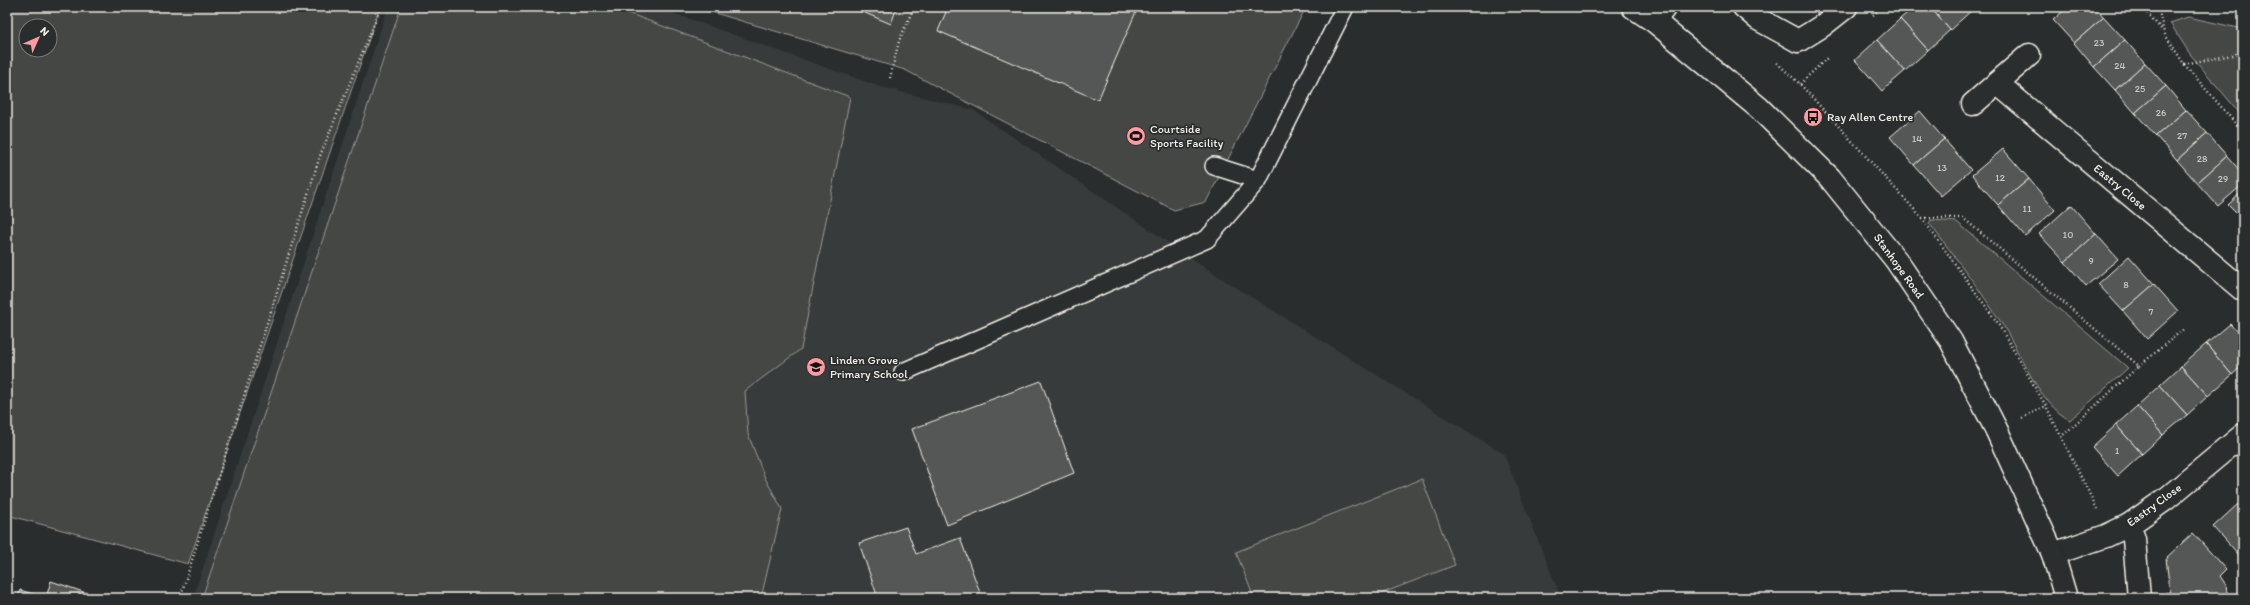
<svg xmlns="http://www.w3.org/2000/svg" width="2250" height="605" viewBox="0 0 2250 605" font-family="Itim,sans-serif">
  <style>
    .built { fill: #373a3a }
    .green { fill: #444645; stroke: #9c9c96; fill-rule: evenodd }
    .building { fill: #555756; stroke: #f4f1e8 }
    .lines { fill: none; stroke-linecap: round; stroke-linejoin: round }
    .service-casing { stroke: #f4f1e8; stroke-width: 20 }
    .minor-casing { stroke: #f4f1e8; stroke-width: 25 }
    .tertiary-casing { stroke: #f4f1e8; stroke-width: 25 }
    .path { stroke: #f4f1e8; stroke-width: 2.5; stroke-dasharray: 1 3; stroke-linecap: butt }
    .service { stroke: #2a2d2e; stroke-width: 17 }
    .minor { stroke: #2a2d2e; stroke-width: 22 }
    .tertiary { stroke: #2a2d2e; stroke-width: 22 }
    .labels { text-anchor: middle; stroke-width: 3.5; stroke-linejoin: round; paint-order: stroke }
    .number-label { font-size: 10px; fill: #cccac4 }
    .poi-label { font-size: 12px; fill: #f4f1e8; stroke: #2a2d2e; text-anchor: start }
    .street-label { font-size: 12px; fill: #f4f1e8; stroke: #2a2d2e }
  </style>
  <rect width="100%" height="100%" fill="#2a2d2e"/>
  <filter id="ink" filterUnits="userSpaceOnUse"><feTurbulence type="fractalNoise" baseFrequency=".025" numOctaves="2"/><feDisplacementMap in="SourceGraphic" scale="8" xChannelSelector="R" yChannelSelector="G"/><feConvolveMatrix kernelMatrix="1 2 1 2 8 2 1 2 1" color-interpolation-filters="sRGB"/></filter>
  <g filter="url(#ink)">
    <path class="built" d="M388 7H656L878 86 973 110 1224 280 1504 454 1561 598H193Z"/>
    <g class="green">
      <path d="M7 7H380L188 564 7 515ZM26 26H50V50H26Z"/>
      <path d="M401 7H612L850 97 801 349 745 391 748 434 765 478 782 509 761 598H202Z"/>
      <path d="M695 7H1306L1206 202 1174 210 905 70Z"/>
      <path d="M2188 17 2243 29V117L2190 54 2170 23Z"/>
      <path d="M1931 220 1957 222 2128 368 2070 420C2041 406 2021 355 2004 327 1981 291 1955 257 1929 223Z"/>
      <path d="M1422 479 1455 565 1370 598H1254L1236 552Z"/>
    </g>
    <g class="building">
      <path d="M851 7H897L891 24Z"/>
      <path d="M948 7H1138L1098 100 938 31Z"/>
      <path d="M1914 7H1930L1950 30 1928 50 1900 19Z"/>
      <path d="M1930 7H1971L1973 9 1950 30Z"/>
      <path d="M2068 7H2095L2104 17 2074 43 2053 20Z"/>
      <path d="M2104 17 2125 40 2094 67 2074 43Z"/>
      <path d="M1900 19 1928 50 1905 71 1877 40Z"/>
      <path d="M1877 40 1905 71 1882 91 1855 60Z"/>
      <path d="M2125 40 2145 63 2115 90 2094 67Z"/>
      <path d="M2145 63 2166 86 2135 113 2115 90Z"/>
      <path d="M2166 86 2186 110 2156 136 2135 113Z"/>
      <path d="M2186 110 2207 133 2177 160 2156 136Z"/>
      <path d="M1920 111 1944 139 1914 165 1890 137Z"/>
      <path d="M2207 133 2227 156 2197 183 2177 160Z"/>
      <path d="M1944 139 1971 170 1941 196 1914 165Z"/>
      <path d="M2003 149 2029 179 1998 205 1972 175Z"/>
      <path d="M2227 156 2243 174V184L2218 206 2197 183Z"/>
      <path d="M2029 179 2055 210 2025 236 1998 205Z"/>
      <path d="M2243 191V220L2228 205Z"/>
      <path d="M2071 205 2096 234 2065 262 2039 234Z"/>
      <path d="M2096 234 2118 259 2086 286 2065 262Z"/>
      <path d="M2129 256 2154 284 2123 311 2098 284Z"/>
      <path d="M2154 284 2178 311 2147 339 2123 311Z"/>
      <path d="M2230 324 2243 339V365L2232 375 2206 344Z"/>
      <path d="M2206 344 2232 375 2208 396 2181 366Z"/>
      <path d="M2181 366 2208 396 2187 415 2160 385Z"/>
      <path d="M1041 381 1074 473 947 525 912 429Z"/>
      <path d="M2160 385 2187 415 2163 435 2137 406Z"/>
      <path d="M2137 406 2163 435 2142 454 2116 425Z"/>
      <path d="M2116 425 2142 454 2118 476 2092 447Z"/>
      <path d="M2238 504 2243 510V554L2240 557 2213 527Z"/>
      <path d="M906 527 916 554 960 538 982 598H878L859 543Z"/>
      <path d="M2193 533 2226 570 2220 576 2226 585 2228 598H2166L2165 593 2170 592 2166 558Z"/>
      <path d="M51 581 101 598H18L20 590 46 598Z"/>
    </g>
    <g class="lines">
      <defs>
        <g id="service">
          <path d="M1214 166 1258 180"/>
          <path d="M903 372 1207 239 1258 180 1345 7"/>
        </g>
        <g id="minor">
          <path d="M1744 7 1758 19 1798 41 1822 26 1846 7"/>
          <path d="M1654 21 1665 7"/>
          <path d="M1997 83 2243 290"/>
          <path d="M1973 104 2029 55"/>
          <path d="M2129 525 2134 539 2139 598"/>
          <path d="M2053 554 2106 536 2129 525 2166 499 2243 435"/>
        </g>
        <path id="tertiary" d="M1633 7 1654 21 1759 108 1830 178 1896 260 1951 341 1997 431 2053 554 2066 598"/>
      </defs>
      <use href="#service" class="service-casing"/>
      <use href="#minor" class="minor-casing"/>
      <use href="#tertiary" class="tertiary-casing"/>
      <g class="path">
        <path d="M2142 7 2163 31"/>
        <path d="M2158 7 2164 33 2184 64 2243 132"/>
        <path d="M1873 15 1882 7"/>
        <path d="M1777 63 1800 84 1922 218 1997 322 2046 406 2097 509"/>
        <path d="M2184 64 2243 53"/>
        <path d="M890 78 899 41 914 7"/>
        <path d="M1800 84 1827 58"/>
        <path d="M1922 218H1963L2139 366 2062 436"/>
        <path d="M2139 366 2185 328"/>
        <path d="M2022 418 2046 406"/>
        <path d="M180 598 320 156 381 7"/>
      </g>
      <use href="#service" class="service"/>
      <use href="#minor" class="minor"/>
      <use href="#tertiary" class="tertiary"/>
    </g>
  </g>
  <defs>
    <symbol id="bus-disc" viewBox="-11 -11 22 22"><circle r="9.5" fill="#ff9aa2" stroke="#2a2d2e"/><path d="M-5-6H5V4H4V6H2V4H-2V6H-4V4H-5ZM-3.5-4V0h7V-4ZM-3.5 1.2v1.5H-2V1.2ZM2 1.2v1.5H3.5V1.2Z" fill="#111"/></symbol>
    <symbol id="stadium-disc" viewBox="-11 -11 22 22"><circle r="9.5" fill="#ff9aa2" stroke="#2a2d2e"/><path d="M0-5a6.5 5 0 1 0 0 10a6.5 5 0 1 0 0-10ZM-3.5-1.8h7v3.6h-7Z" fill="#111"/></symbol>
    <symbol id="school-disc" viewBox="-11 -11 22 22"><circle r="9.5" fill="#ff9aa2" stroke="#2a2d2e"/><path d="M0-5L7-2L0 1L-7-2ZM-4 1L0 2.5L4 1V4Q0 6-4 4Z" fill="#111"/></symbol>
  </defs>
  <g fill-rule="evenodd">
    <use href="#bus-disc" x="1802" y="106" width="22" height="22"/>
    <use href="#stadium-disc" x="1125" y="125" width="22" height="22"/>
    <use href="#school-disc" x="805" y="356" width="22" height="22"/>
  </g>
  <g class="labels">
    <g class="number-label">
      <text x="2099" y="46">23</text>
      <text x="2120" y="69">24</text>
      <text x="2140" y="92">25</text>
      <text x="2161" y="116">26</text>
      <text x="2182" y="139">27</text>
      <text x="1917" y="142">14</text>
      <text x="2202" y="162">28</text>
      <text x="1942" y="171">13</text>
      <text x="2000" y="181">12</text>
      <text x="2223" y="182">29</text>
      <text x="2027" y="212">11</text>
      <text x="2068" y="238">10</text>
      <text x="2091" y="264">9</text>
      <text x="2126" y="288">8</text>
      <text x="2151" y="315">7</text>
      <text x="2117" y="454">1</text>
    </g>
    <g class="poi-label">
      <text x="1827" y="121">Ray Allen Centre</text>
      <text x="1150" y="133">Courtside<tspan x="1150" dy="14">Sports Facility</tspan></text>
      <text x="830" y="364">Linden Grove<tspan x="830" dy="14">Primary School</tspan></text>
    </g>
    <g class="street-label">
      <text transform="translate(2120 187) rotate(40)" y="4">Eastry Close</text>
      <text transform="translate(1899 266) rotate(54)" y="4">Stanhope Road</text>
      <text transform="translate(2154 505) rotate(-36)" y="4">Eastry Close</text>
    </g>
  </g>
  <rect width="2250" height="605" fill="none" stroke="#2a2d2e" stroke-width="24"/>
  <rect x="12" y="12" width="2226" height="581" fill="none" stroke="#f4f1e8" stroke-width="1.5" filter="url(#ink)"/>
  <g transform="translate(38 38) rotate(45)"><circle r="19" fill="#2a2d2e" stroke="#7b7b78"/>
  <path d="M0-3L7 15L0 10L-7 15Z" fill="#ff9aa2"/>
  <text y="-6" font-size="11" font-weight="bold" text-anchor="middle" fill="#f4f1e8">N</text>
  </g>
</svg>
